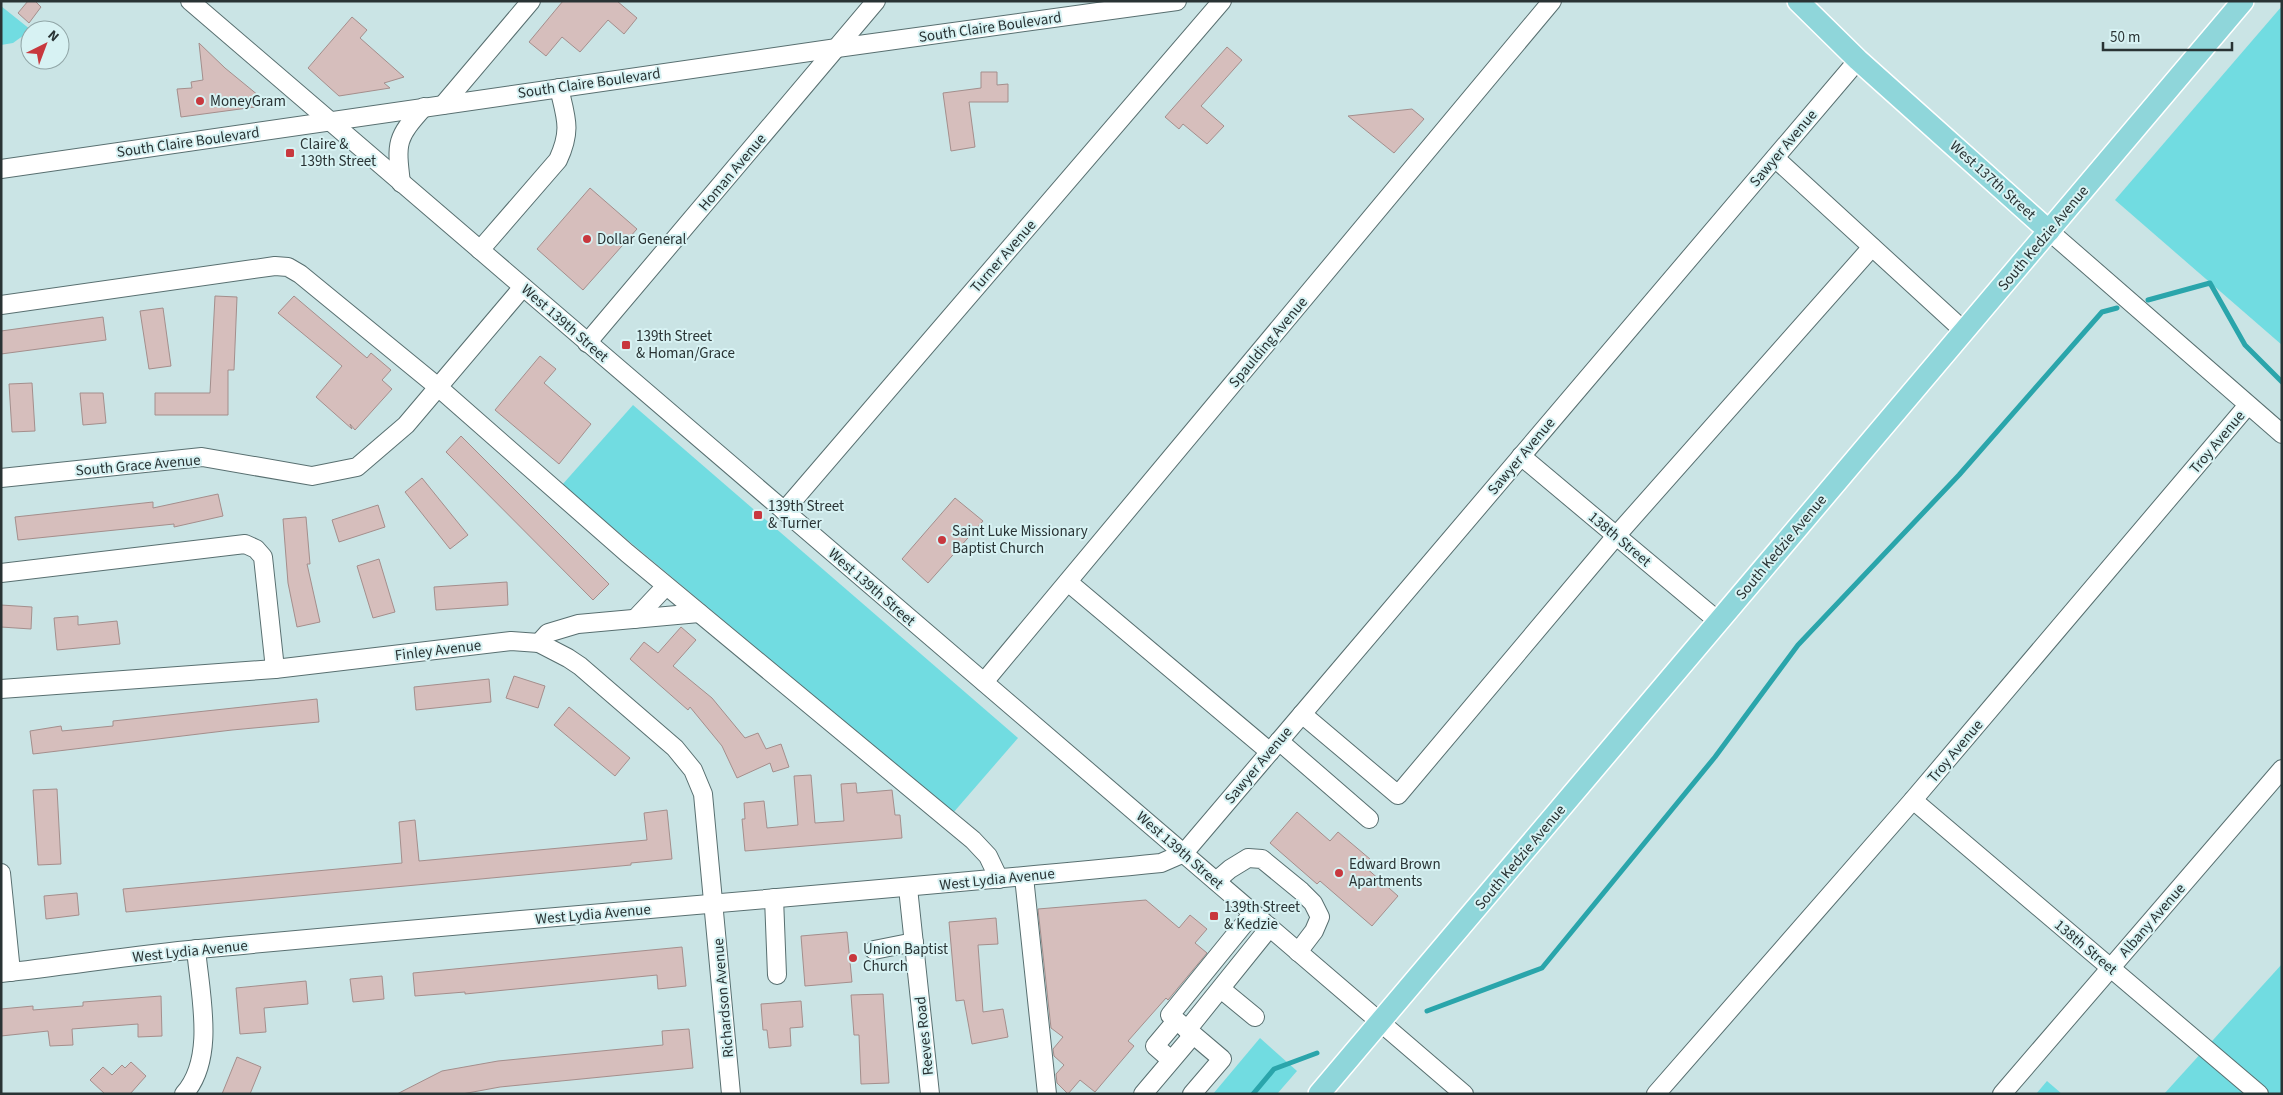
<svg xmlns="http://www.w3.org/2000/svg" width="2283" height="1095" viewBox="0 0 2283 1095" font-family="'Source Sans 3',sans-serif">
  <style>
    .green { fill: #71dce1 }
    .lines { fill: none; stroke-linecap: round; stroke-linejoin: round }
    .stream { stroke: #2aa5ab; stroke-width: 5 }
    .building { fill: #d6bebc; stroke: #a48e8c }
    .minor-casing { stroke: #586f70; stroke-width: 20 }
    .major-casing { stroke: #fff; stroke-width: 24 }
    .minor { stroke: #fff; stroke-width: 18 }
    .major { stroke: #8fd6da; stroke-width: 21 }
    .poi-dot { fill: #c8383e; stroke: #d7f2f3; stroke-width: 2 }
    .labels { text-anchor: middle; stroke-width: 4; stroke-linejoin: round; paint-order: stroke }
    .street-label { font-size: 15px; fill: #293334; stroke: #d7f2f3 }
    .poi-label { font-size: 15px; fill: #293334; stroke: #d7f2f3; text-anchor: start }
  </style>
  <rect width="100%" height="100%" fill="#cae4e5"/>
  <g class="green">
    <path d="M1 6 31 30 13 43 1 45Z"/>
    <path d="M2282 6V345L2115 200Z"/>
    <path d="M633 405 1018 738 953 813 562 485Z"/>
    <path d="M2282 964V1094H2164Z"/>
    <path d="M1260 1038 1297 1071 1277 1094H1213Z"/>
    <path d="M2047 1081 2062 1094H2036Z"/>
  </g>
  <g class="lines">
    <g class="stream">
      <path d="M2148 300 2210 283 2245 345 2282 382"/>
      <path d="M1427 1011 1542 968 1715 757 1798 645 1959 475 2102 312 2117 308"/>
      <path d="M1253 1094 1274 1069 1317 1053"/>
    </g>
  </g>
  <g class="building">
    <path d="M28 1H35L41 7 29 23 18 13Z"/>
    <path d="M563 1H617L637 18 624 34 608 20 580 52 562 37 546 56 529 42Z"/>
    <path d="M352 17 367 30 360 38 404 77 384 83 390 88 339 96 308 68Z"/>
    <path d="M199 43 225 68 270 105 181 117 177 89 192 88 191 82 203 80Z"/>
    <path d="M1227 47 1242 60 1201 106 1224 126 1207 144 1183 124 1179 129 1165 117Z"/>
    <path d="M981 72H997V85L1008 84V102H969L975 147 951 151 943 93 981 88Z"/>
    <path d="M1412 109 1424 119 1394 153 1348 116Z"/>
    <path d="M590 188 637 229 583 290 537 249Z"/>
    <path d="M215 296 237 297 234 370H228V415H155V393H210Z"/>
    <path d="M294 296 367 358 371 353 391 370 382 380 392 389 355 430 350 424 352 429 316 397 342 366 278 313Z"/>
    <path d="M163 308 171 366 149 369 140 311Z"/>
    <path d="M103 317 106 340 1 354V331Z"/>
    <path d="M540 356 556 369 544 383 591 424 559 464 495 410Z"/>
    <path d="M32 383 35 431 12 432 9 384Z"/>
    <path d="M80 393H103L106 423 83 425Z"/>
    <path d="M461 436 609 584 593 600 446 452Z"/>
    <path d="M422 478 468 535 450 549 405 492Z"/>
    <path d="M218 494 223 516 174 527V524L18 540 15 517 153 502V508Z"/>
    <path d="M955 498 983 521 928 583 902 559Z"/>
    <path d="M378 505 385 527 339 542 332 520Z"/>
    <path d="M306 517 310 564H307L320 622 297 627 288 583 283 519Z"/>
    <path d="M379 559 395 612 373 618 357 566Z"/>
    <path d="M507 582 508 605 436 610 434 587Z"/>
    <path d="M1 605 32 607 31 629 1 627Z"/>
    <path d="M78 616V625L117 621 120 644 57 650 54 618Z"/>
    <path d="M681 627 696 640 673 666 712 698 745 738 758 733 766 749 781 744 789 767 773 772 770 763 737 778 722 746 690 707 688 710 630 659 644 642 658 653Z"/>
    <path d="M514 676 545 686 538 708 506 698Z"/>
    <path d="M489 679 491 702 416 710 414 687Z"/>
    <path d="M317 699 319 722 232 730 33 754 30 731 61 726 62 731 113 726V721Z"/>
    <path d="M569 707 630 758 615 776 554 725Z"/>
    <path d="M811 775 815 823 844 821 841 784 856 783 857 793 892 790 895 815H900L902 838 745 851 742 819H745L744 803 764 801 767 828 798 825 794 776Z"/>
    <path d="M57 789 61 864 38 865 33 790Z"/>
    <path d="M667 810 672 859 631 863V865L126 912 123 889 402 863 399 822 415 820 419 861 647 840 644 813Z"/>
    <path d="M1297 812 1330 841 1338 832 1370 859 1364 866 1398 896 1372 926 1320 881 1317 884 1270 843Z"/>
    <path d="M77 893 79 915 46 919 44 896Z"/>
    <path d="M1146 900 1179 928 1190 915 1207 929 1195 943 1207 953 1168 1000 1166 998 1128 1041 1134 1046 1095 1092 1080 1080 1068 1094 1057 1083 1056 1074 1064 1065 1054 1056 1053 1049 1063 1037 1051 1028 1038 909Z"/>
    <path d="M996 918 998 944 978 945 983 1012 1003 1009 1008 1037 972 1044 964 1000 956 1001 949 922Z"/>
    <path d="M847 932 852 982 805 986 801 936Z"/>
    <path d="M682 947 686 986 658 989 657 975 465 994V992L415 996 413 973Z"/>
    <path d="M382 976 384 999 353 1002 350 979Z"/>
    <path d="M306 981 308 1004 264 1008 266 1032 240 1034 236 988Z"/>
    <path d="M883 994 889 1083 861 1084 859 1035H854L851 995Z"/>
    <path d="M161 996 162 1036 138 1037V1024L72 1029 73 1045 50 1046 48 1031 1 1036V1009L33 1006V1010L83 1006V1002Z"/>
    <path d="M801 1001 803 1027 790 1028 791 1046 769 1048 767 1030H763L761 1004Z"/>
    <path d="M689 1029 693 1068 500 1087 462 1094H397L442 1071 498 1061 663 1045 662 1031Z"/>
    <path d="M237 1057 261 1067 250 1094H222Z"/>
    <path d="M131 1062 146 1076 130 1094H105L90 1080 103 1067 112 1075 122 1065 125 1068Z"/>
  </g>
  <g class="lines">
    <defs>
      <g id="minor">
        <path d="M190 1 1464 1094"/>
        <path d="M443 105 531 1"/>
        <path d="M1775 158 1964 331"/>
        <path d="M1 169 837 48 1177 1"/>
        <path d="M401 183C396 142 396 138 424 107"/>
        <path d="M2049 231 2282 434"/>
        <path d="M480 250 558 160C572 130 566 118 559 88"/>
        <path d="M1 305 275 266 288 267 300 274 438 387 627 553 973 840 988 856 999 879"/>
        <path d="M587 343 876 1"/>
        <path d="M1521 456 1718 621"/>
        <path d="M1 478 202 457 312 476 357 467 406 425 523 287"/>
        <path d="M784 511 1222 1"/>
        <path d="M1 573 245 544 256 549 263 557 275 669"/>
        <path d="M1068 582 1270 752"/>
        <path d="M635 619 666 586"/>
        <path d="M539 643 548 633 578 624 699 613"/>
        <path d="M984 682 1552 1"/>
        <path d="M1 689 275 669 511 641 539 643 568 658 580 666 675 748 693 770 703 794 731 1094"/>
        <path d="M1302 714 1398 795 1616 536 1872 247"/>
        <path d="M1279 741 1369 819"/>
        <path d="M1913 800 2259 1094"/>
        <path d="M1 873 11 972"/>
        <path d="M1024 877 1047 1094"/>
        <path d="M1216 881 1230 869 1248 858 1262 859 1301 891 1313 903 1320 917 1314 931 1298 952"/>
        <path d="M908 888 930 1094"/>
        <path d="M774 898 777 975"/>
        <path d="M874 950 914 942"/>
        <path d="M1 973C67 966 133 955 199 949 520 918 841 895 1161 863L1184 853 1858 60"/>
        <path d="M1221 989 1255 1017"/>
        <path d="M1187 1030 1270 927"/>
        <path d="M1171 1060 1155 1046 1176 1021"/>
        <path d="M184 1094C216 1058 200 994 196 949"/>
        <path d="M1143 1094 1193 1035"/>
        <path d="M1192 1094 1222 1059 1170 1015 1253 913"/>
        <path d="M1656 1094 1913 800 2248 405"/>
        <path d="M2002 1094 2282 769"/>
      </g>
      <g id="major">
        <path d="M1798 1 1858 60 2049 231"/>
        <path d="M1319 1094 2243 1"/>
      </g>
    </defs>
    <use href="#minor" class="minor-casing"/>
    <use href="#major" class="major-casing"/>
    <use href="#minor" class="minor"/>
    <use href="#major" class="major"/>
  </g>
  <g class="poi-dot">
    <circle cx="200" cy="101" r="5"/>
    <rect x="285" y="148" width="10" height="10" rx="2.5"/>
    <circle cx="587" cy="239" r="5"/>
    <rect x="621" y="340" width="10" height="10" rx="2.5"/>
    <rect x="753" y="510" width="10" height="10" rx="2.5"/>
    <circle cx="942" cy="540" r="5"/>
    <circle cx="1339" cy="873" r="5"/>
    <rect x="1209" y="911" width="10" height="10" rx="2.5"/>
    <circle cx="853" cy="958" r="5"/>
  </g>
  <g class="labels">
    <g class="street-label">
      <text transform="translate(990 27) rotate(-8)" y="5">South Claire Boulevard</text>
      <text transform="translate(589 83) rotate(-8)" y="5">South Claire Boulevard</text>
      <text transform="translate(188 142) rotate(-8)" y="5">South Claire Boulevard</text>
      <text transform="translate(1783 148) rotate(-50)" y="5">Sawyer Avenue</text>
      <text transform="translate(732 172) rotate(-50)" y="5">Homan Avenue</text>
      <text transform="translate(1993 180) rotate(42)" y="5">West 137th Street</text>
      <text transform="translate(2043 238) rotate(-50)" y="5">South Kedzie Avenue</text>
      <text transform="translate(1003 256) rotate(-49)" y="5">Turner Avenue</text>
      <text transform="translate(565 323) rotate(41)" y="5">West 139th Street</text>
      <text transform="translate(1268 342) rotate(-50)" y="5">Spaulding Avenue</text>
      <text transform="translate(2217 442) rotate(-50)" y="5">Troy Avenue</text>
      <text transform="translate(1521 456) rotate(-50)" y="5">Sawyer Avenue</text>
      <text transform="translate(138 465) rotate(-5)" y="5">South Grace Avenue</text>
      <text transform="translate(1620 539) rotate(40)" y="5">138th Street</text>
      <text transform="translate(1781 547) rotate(-50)" y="5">South Kedzie Avenue</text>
      <text transform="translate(872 587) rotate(41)" y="5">West 139th Street</text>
      <text transform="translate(438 650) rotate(-7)" y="5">Finley Avenue</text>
      <text transform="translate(1955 751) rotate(-50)" y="5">Troy Avenue</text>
      <text transform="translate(1258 765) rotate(-50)" y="5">Sawyer Avenue</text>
      <text transform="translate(1180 850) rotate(41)" y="5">West 139th Street</text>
      <text transform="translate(1520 857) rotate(-50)" y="5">South Kedzie Avenue</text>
      <text transform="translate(997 879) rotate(-6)" y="5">West Lydia Avenue</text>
      <text transform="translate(593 914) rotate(-5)" y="5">West Lydia Avenue</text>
      <text transform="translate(2152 920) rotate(-49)" y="5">Albany Avenue</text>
      <text transform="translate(2086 947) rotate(40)" y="5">138th Street</text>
      <text transform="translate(190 951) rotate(-6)" y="5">West Lydia Avenue</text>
      <text transform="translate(723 998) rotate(-95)" y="5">Richardson Avenue</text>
      <text transform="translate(924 1036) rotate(-96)" y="5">Reeves Road</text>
    </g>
    <g class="poi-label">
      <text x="210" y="106">MoneyGram</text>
      <text x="300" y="149">Claire &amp;<tspan x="300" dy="17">139th Street</tspan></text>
      <text x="597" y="244">Dollar General</text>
      <text x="636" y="341">139th Street<tspan x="636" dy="17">&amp; Homan/Grace</tspan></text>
      <text x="768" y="511">139th Street<tspan x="768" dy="17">&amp; Turner</tspan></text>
      <text x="952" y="536">Saint Luke Missionary<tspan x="952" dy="17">Baptist Church</tspan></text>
      <text x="1349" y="869">Edward Brown<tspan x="1349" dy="17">Apartments</tspan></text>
      <text x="1224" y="912">139th Street<tspan x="1224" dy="17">&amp; Kedzie</tspan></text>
      <text x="863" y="954">Union Baptist<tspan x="863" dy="17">Church</tspan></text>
    </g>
  </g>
  <rect width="2283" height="1095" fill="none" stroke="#293334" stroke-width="5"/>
  <g transform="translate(45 45) rotate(42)"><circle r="24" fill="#d7f2f3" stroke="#91a6a7"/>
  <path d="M0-4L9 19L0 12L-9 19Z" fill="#c8383e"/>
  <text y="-8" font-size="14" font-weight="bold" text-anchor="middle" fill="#293334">N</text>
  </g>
  <path d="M2103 42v8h129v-8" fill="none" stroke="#293334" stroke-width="2.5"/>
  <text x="2110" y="42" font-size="15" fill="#293334" stroke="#d7f2f3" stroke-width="4" paint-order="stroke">50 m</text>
</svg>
